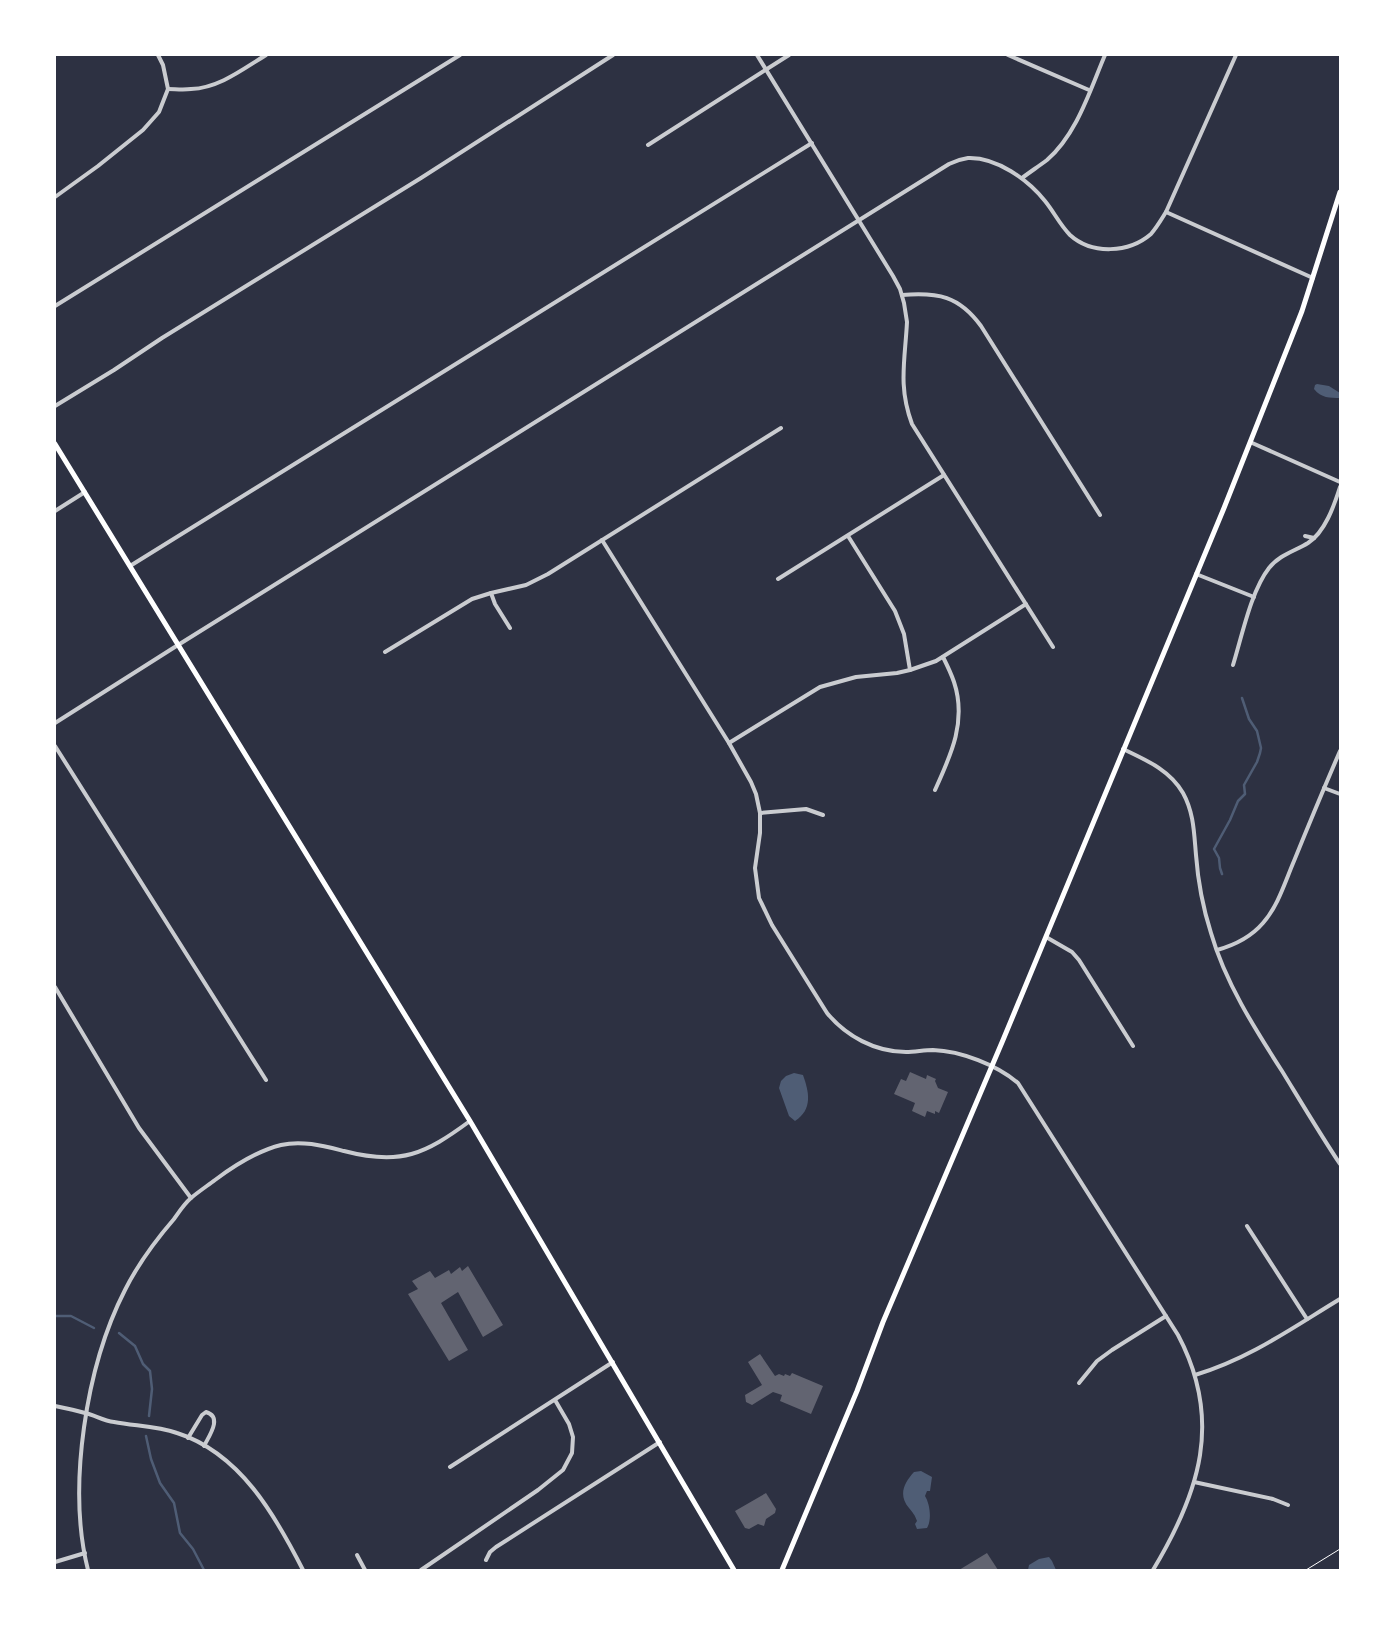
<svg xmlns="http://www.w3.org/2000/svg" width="1395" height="1625" viewBox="0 0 1395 1625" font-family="'Sofia Sans Condensed',sans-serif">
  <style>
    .water { fill: #4f5d75 }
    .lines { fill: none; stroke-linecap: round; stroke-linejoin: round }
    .stream { stroke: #4f5d75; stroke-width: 2.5 }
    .building { fill: #626471 }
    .path { stroke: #fff; stroke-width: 1 }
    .minor { stroke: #caccd0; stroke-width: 4 }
    .secondary { stroke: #fff; stroke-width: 5 }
  </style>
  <rect width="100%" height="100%" fill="#2d3142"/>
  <g class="water">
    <path d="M1317 384 1329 386 1340 393V398C1330 398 1321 398 1314 389L1315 385Z"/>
    <path d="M794 1073 803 1075C809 1092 813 1109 795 1121L789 1116 779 1088 781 1081 786 1076Z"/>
    <path d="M921 1471 932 1477 930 1491H927L925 1496C930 1504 932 1520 927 1528L917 1529 915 1524 917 1521C915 1515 913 1513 909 1508 898 1495 904 1483 914 1472Z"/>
    <path d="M1049 1557 1052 1561 1056 1570H1028L1029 1565 1039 1559Z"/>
  </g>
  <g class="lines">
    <g class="stream">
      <path d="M1222 874 1220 868 1219 858 1214 849 1230 820 1238 801 1245 794 1244 785 1257 762 1260 753 1261 748 1257 731 1249 719 1242 698"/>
      <path d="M55 1316H71L94 1328"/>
      <path d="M119 1333 135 1346 143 1364 150 1371 152 1389 149 1416"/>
      <path d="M146 1436 151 1459 160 1483 174 1503 180 1533 193 1549 204 1570"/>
    </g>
  </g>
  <g class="building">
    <path d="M910 1072 926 1079 927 1075 936 1079 935 1081 938 1088 948 1092 939 1113 935 1111V1114L927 1111 925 1117 912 1111 915 1103 894 1094 901 1079 906 1081Z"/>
    <path d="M468 1266 503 1325 483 1337 458 1292 441 1303 468 1350 449 1361 408 1294 418 1289 412 1281 430 1271 435 1278 449 1270 451 1274 460 1267 462 1271Z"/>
    <path d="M760 1354 775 1376 779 1374 784 1376 785 1374 790 1376 792 1373 823 1386 811 1414 780 1401 782 1395 773 1392 752 1405 746 1402 745 1395 762 1385 748 1362Z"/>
    <path d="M766 1493 776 1509 775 1513 766 1519 764 1526 758 1524 749 1529 745 1528 735 1511Z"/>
    <path d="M987 1553 998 1570H959Z"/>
  </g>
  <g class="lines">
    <path class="path" d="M1306 1570 1340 1549"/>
    <g class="minor">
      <path d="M757 55 893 276 900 289 904 303 907 322C905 361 898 386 912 424L1053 647"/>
      <path d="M1008 55 1089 90"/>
      <path d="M168 89C175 89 183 90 191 89 219 88 243 69 266 55"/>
      <path d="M648 145 789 55"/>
      <path d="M1022 178C1030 172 1039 166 1047 160 1077 134 1090 90 1105 55"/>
      <path d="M55 197 98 166 143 130 159 112 168 89 163 65 158 55"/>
      <path d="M1166 212 1313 278"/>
      <path d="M902 295C938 292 959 296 981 326L1100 515"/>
      <path d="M55 306 460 55"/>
      <path d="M55 406 114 370 162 338 421 178 613 55"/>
      <path d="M1250 442 1340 482"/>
      <path d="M55 511 85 492"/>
      <path d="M848 536 895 611 904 634 910 670"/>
      <path d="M1305 536 1314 538"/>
      <path d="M602 540 729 743 751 782 756 794 760 813V833L755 868 759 898 772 925 827 1013C846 1036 875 1052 906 1052 915 1052 924 1050 933 1050 961 1051 997 1065 1018 1083L1178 1335C1223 1420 1200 1492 1153 1570"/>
      <path d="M130 566 812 143"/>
      <path d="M1196 574 1254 597"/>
      <path d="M778 579 944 475"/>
      <path d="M491 593 495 604 510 628"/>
      <path d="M385 652 472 599 491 593 526 585 548 574 781 428"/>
      <path d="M1233 665C1242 636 1251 591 1269 568 1279 555 1295 551 1308 543 1325 532 1334 506 1340 487"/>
      <path d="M55 723 178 645 949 164C955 161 961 159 968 158 997 157 1028 180 1045 201 1054 212 1060 225 1070 235 1092 255 1129 253 1151 234 1157 227 1161 220 1166 212L1236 55"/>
      <path d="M729 743 820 687 856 677 897 673 910 670 936 661 1026 604"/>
      <path d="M55 746 266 1080"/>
      <path d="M1123 749C1146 760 1170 770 1183 793 1194 813 1194 833 1196 855 1198 882 1203 908 1211 933 1225 982 1255 1029 1282 1071 1301 1102 1320 1134 1340 1164"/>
      <path d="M1324 788 1340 794"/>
      <path d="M935 790C951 755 967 721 954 682 951 673 947 665 943 657"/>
      <path d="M760 813 806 809 823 815"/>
      <path d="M1046 937 1072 952 1079 960 1133 1046"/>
      <path d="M1217 950C1235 945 1251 937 1263 923 1278 906 1285 882 1294 861 1309 824 1324 788 1340 751"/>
      <path d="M55 987 139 1128 191 1198"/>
      <path d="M1247 1226 1307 1319"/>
      <path d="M1195 1375C1249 1359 1292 1328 1340 1299"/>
      <path d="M1079 1383 1097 1361 1112 1350 1166 1316"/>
      <path d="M55 1406C65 1408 75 1410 85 1413 95 1415 103 1421 114 1422 135 1426 157 1426 177 1433 240 1453 275 1515 303 1570"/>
      <path d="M188 1438 202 1415 206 1412C223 1417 209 1436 204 1446"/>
      <path d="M450 1467 613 1362"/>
      <path d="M1194 1482 1273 1499 1288 1505"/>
      <path d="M357 1555 365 1570"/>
      <path d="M486 1560 490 1552 496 1547 660 1442"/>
      <path d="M55 1562 85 1553"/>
      <path d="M88 1570C67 1487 86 1366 125 1290 138 1264 155 1241 174 1219 179 1212 184 1204 191 1198 198 1192 207 1186 215 1180 235 1165 257 1151 281 1145 302 1140 324 1146 344 1151 401 1166 425 1154 470 1121"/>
      <path d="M421 1570 538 1490 563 1470 572 1453 573 1437 569 1424 555 1400"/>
    </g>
    <g class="secondary">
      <path d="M55 444 470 1121 734 1570"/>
      <path d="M782 1570 857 1391 883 1322 1003 1040 1224 508 1291 339 1302 311 1340 192"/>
    </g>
  </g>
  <rect width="1395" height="1625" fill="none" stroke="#ffffff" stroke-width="112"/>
</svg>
